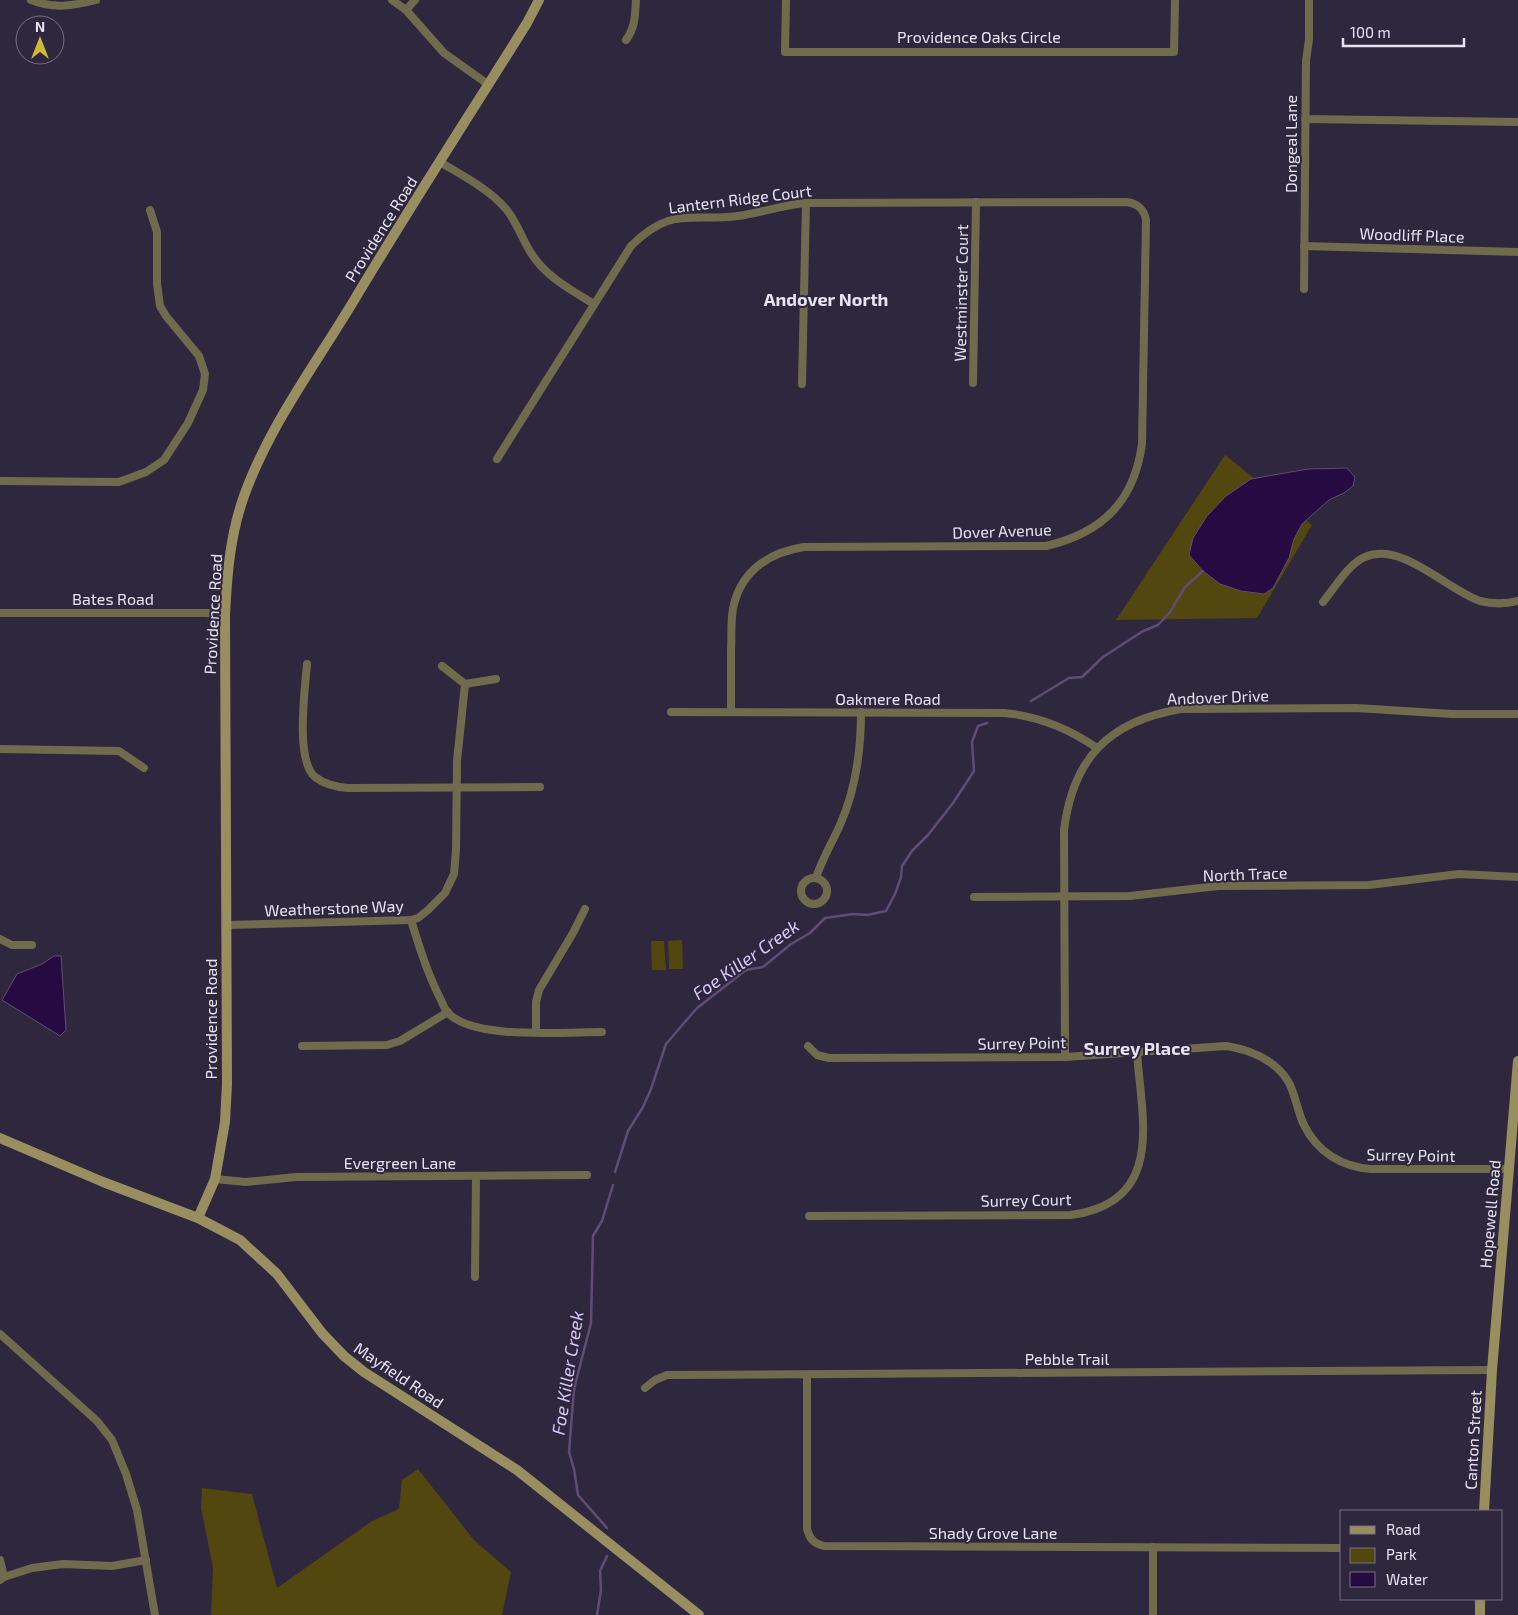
<svg xmlns="http://www.w3.org/2000/svg" width="1518" height="1615" viewBox="0 0 1518 1615" font-family="'Exo 2',sans-serif">
  <style>
    .green { fill: #52470e }
    .water { fill: #250b41; stroke: #604c76 }
    .lines { fill: none; stroke-linecap: round; stroke-linejoin: round }
    .stream { stroke: #604c76; stroke-width: 2.5 }
    .street { stroke: #716b4e; stroke-width: 8 }
    .secondary { stroke: #988e5f; stroke-width: 10 }
    .labels { text-anchor: middle; stroke-width: 4; stroke-linejoin: round; paint-order: stroke }
    .street-label { font-size: 16px; fill: #e8e3f2; stroke: #2f273d }
    .neighbourhood-label { font-size: 18px; font-weight: bold; fill: #e8e3f2; stroke: #2f273d }
    .water-label { font-size: 18px; font-style: italic; fill: #d9c6fb; stroke: #2f273d }
  </style>
  <rect width="100%" height="100%" fill="#2f273d"/>
  <g class="green">
    <path d="M1225 455 1312 525 1257 618 1116 620Z"/>
    <path d="M682 940 683 969H669L668 941Z"/>
    <path d="M651 941H664L666 970H652Z"/>
    <path d="M418 1469 474 1540 511 1572 502 1615H211L213 1568 201 1508 202 1488 252 1494 277 1588 372 1521 399 1509 402 1480Z"/>
  </g>
  <g class="water">
    <path d="M1347 468 1355 477 1353 486 1344 493 1329 500 1302 524 1294 539 1289 558 1273 588 1264 594 1241 591 1220 584 1203 571 1189 555 1193 538 1207 516 1226 496 1251 479 1308 469Z"/>
    <path d="M54 956H61L66 1030 60 1036 2 1000 17 974 42 964Z"/>
  </g>
  <g class="lines">
    <g class="stream">
      <path d="M1031 701 1069 678 1082 677 1103 657 1143 631 1158 625 1170 612 1185 587 1203 571"/>
      <path d="M615 1172 628 1131 643 1107 651 1089 666 1044 697 1008 746 970 763 967 791 944 810 933 825 918 853 914 867 915 886 911 895 894 901 877 902 866 912 851 928 835 953 803 974 771 972 742 978 726 987 723"/>
      <path d="M607 1528 578 1495 574 1469 569 1452 574 1389 591 1323 593 1236 602 1221 613 1185"/>
      <path d="M597 1615 601 1590 600 1571 607 1556"/>
    </g>
    <g class="street">
      <path d="M31 0C54 9 73 6 96 0"/>
      <path d="M392 0 406 10 444 53 489 85"/>
      <path d="M786 0 785 52H1174L1175 0"/>
      <path d="M406 10 415 0"/>
      <path d="M626 40C635 28 635 16 636 0"/>
      <path d="M1305 119 1518 122"/>
      <path d="M440 162C463 176 489 189 506 209 517 222 522 239 531 253 546 277 571 290 594 304"/>
      <path d="M1304 246 1518 252"/>
      <path d="M1304 289 1306 61 1309 39V0"/>
      <path d="M973 383 976 202"/>
      <path d="M802 384 806 203"/>
      <path d="M497 459 631 246C671 206 689 222 738 216 761 213 782 205 806 203L1127 202C1138 204 1144 209 1146 220L1142 444C1134 502 1102 533 1046 546L804 547C771 552 743 569 734 604 730 619 732 635 731 650 731 671 731 692 731 712"/>
      <path d="M0 481 119 482 146 472 164 460 188 423 203 390 205 374 199 356 166 316 160 306 157 284V232L150 210"/>
      <path d="M1323 602C1334 589 1349 563 1365 557 1402 541 1447 590 1480 601 1492 604 1506 604 1518 601"/>
      <path d="M0 613H206L225 615"/>
      <path d="M307 664C305 689 295 760 315 777 324 784 336 787 348 788L540 787"/>
      <path d="M442 666 465 684 496 679"/>
      <path d="M671 712 1004 713C1039 716 1068 728 1097 748"/>
      <path d="M0 749 119 751 144 768"/>
      <circle cx="814" cy="891" r="13"/>
      <path d="M816 878C822 859 832 843 840 825 856 789 861 751 861 712"/>
      <path d="M974 897 1130 896 1218 886 1369 885 1459 874 1518 877"/>
      <path d="M411 920C419 946 427 972 439 996 442 1001 444 1009 448 1013 474 1040 564 1032 602 1032"/>
      <path d="M226 925 411 920 418 918 428 910 445 893 454 874 456 850 457 761 465 684"/>
      <path d="M0 939 12 945H32"/>
      <path d="M536 1032V1002L539 990 573 933 585 909"/>
      <path d="M302 1046 387 1045 400 1041 448 1012"/>
      <path d="M808 1046 817 1055 829 1058 1065 1057 1226 1046C1251 1050 1274 1059 1288 1081 1296 1095 1297 1111 1304 1125 1317 1152 1342 1167 1371 1169H1509"/>
      <path d="M1065 1057 1064 830C1073 758 1109 721 1181 709L1356 708 1452 714H1518"/>
      <path d="M215 1179 246 1182 296 1177 587 1175"/>
      <path d="M809 1216 1071 1215C1165 1202 1142 1121 1137 1053"/>
      <path d="M475 1277 476 1176"/>
      <path d="M0 1334 97 1421 112 1440 126 1474 137 1510 155 1615"/>
      <path d="M807 1375V1529C810 1539 813 1543 824 1546L1342 1548"/>
      <path d="M645 1388 655 1380 667 1375 1492 1370"/>
      <path d="M0 1560 4 1577"/>
      <path d="M0 1580 4 1577 32 1568 63 1564 112 1566 146 1560"/>
      <path d="M1153 1615V1547"/>
    </g>
    <g class="secondary">
      <path d="M0 1138 103 1182 198 1218 240 1240 277 1274 322 1333 344 1356 364 1372 517 1470 699 1615"/>
      <path d="M198 1218 215 1179 225 1122 227 1084 225 615C227 575 230 535 244 496 269 426 315 365 353 302 409 208 469 116 527 23L539 0"/>
      <path d="M1484 1511 1492 1370 1518 1061"/>
      <path d="M1480 1615V1599"/>
    </g>
  </g>
  <g class="labels">
    <g class="street-label">
      <text x="979" y="43">Providence Oaks Circle</text>
      <text transform="translate(1291 144) rotate(-90)" y="6">Dongeal Lane</text>
      <text transform="translate(740 199) rotate(-7)" y="6">Lantern Ridge Court</text>
      <text transform="translate(381 229) rotate(-58)" y="6">Providence Road</text>
      <text transform="translate(1412 235) rotate(2)" y="6">Woodliff Place</text>
      <text transform="translate(961 293) rotate(-89)" y="6">Westminster Court</text>
      <text transform="translate(1002 531) rotate(-2)" y="6">Dover Avenue</text>
      <text x="113" y="605">Bates Road</text>
      <text transform="translate(213 614) rotate(-87)" y="6">Providence Road</text>
      <text transform="translate(1218 697) rotate(-2)" y="6">Andover Drive</text>
      <text x="888" y="705">Oakmere Road</text>
      <text transform="translate(1245 874) rotate(-2)" y="6">North Trace</text>
      <text transform="translate(334 908) rotate(-2)" y="6">Weatherstone Way</text>
      <text transform="translate(211 1019) rotate(-90)" y="6">Providence Road</text>
      <text transform="translate(1022 1043) rotate(-1)" y="6">Surrey Point</text>
      <text transform="translate(1411 1155) rotate(1)" y="6">Surrey Point</text>
      <text x="400" y="1169">Evergreen Lane</text>
      <text transform="translate(1026 1200) rotate(-1)" y="6">Surrey Court</text>
      <text transform="translate(1490 1214) rotate(-85)" y="6">Hopewell Road</text>
      <text x="1067" y="1365">Pebble Trail</text>
      <text transform="translate(399 1375) rotate(34)" y="6">Mayfield Road</text>
      <text transform="translate(1473 1440) rotate(-87)" y="6">Canton Street</text>
      <text x="993" y="1539">Shady Grove Lane</text>
    </g>
    <g class="neighbourhood-label">
      <text x="826" y="306">Andover North</text>
      <text x="1137" y="1055">Surrey Place</text>
    </g>
    <g class="water-label">
      <text transform="translate(746 960) rotate(-35)" y="6">Foe Killer Creek</text>
      <text transform="translate(568 1373) rotate(-81)" y="6">Foe Killer Creek</text>
    </g>
  </g>
  <rect x="1340" y="1510" width="162" height="90" fill="#2f273d" stroke="#797285"/>
  <rect x="1350" y="1526" width="25" height="8" fill="#988e5f" stroke="#797285"/>
  <text x="1386" y="1535" font-size="15" fill="#e8e3f2">Road</text>
  <rect x="1350" y="1548" width="25" height="15" fill="#52470e" stroke="#797285"/>
  <text x="1386" y="1560" font-size="15" fill="#e8e3f2">Park</text>
  <rect x="1350" y="1572" width="25" height="15" fill="#250b41" stroke="#797285"/>
  <text x="1386" y="1585" font-size="15" fill="#e8e3f2">Water</text>
  <g transform="translate(40 40)"><circle r="24" fill="#2f273d" stroke="#797285"/>
  <path d="M0-4L9 19L0 12L-9 19Z" fill="#d1b736"/>
  <text y="-8" font-size="14" font-weight="bold" text-anchor="middle" fill="#e8e3f2">N</text>
  </g>
  <path d="M1343 38v8h121v-8" fill="none" stroke="#e8e3f2" stroke-width="2.5"/>
  <text x="1350" y="38" font-size="15" fill="#e8e3f2" stroke="#2f273d" stroke-width="4" paint-order="stroke">100 m</text>
</svg>
